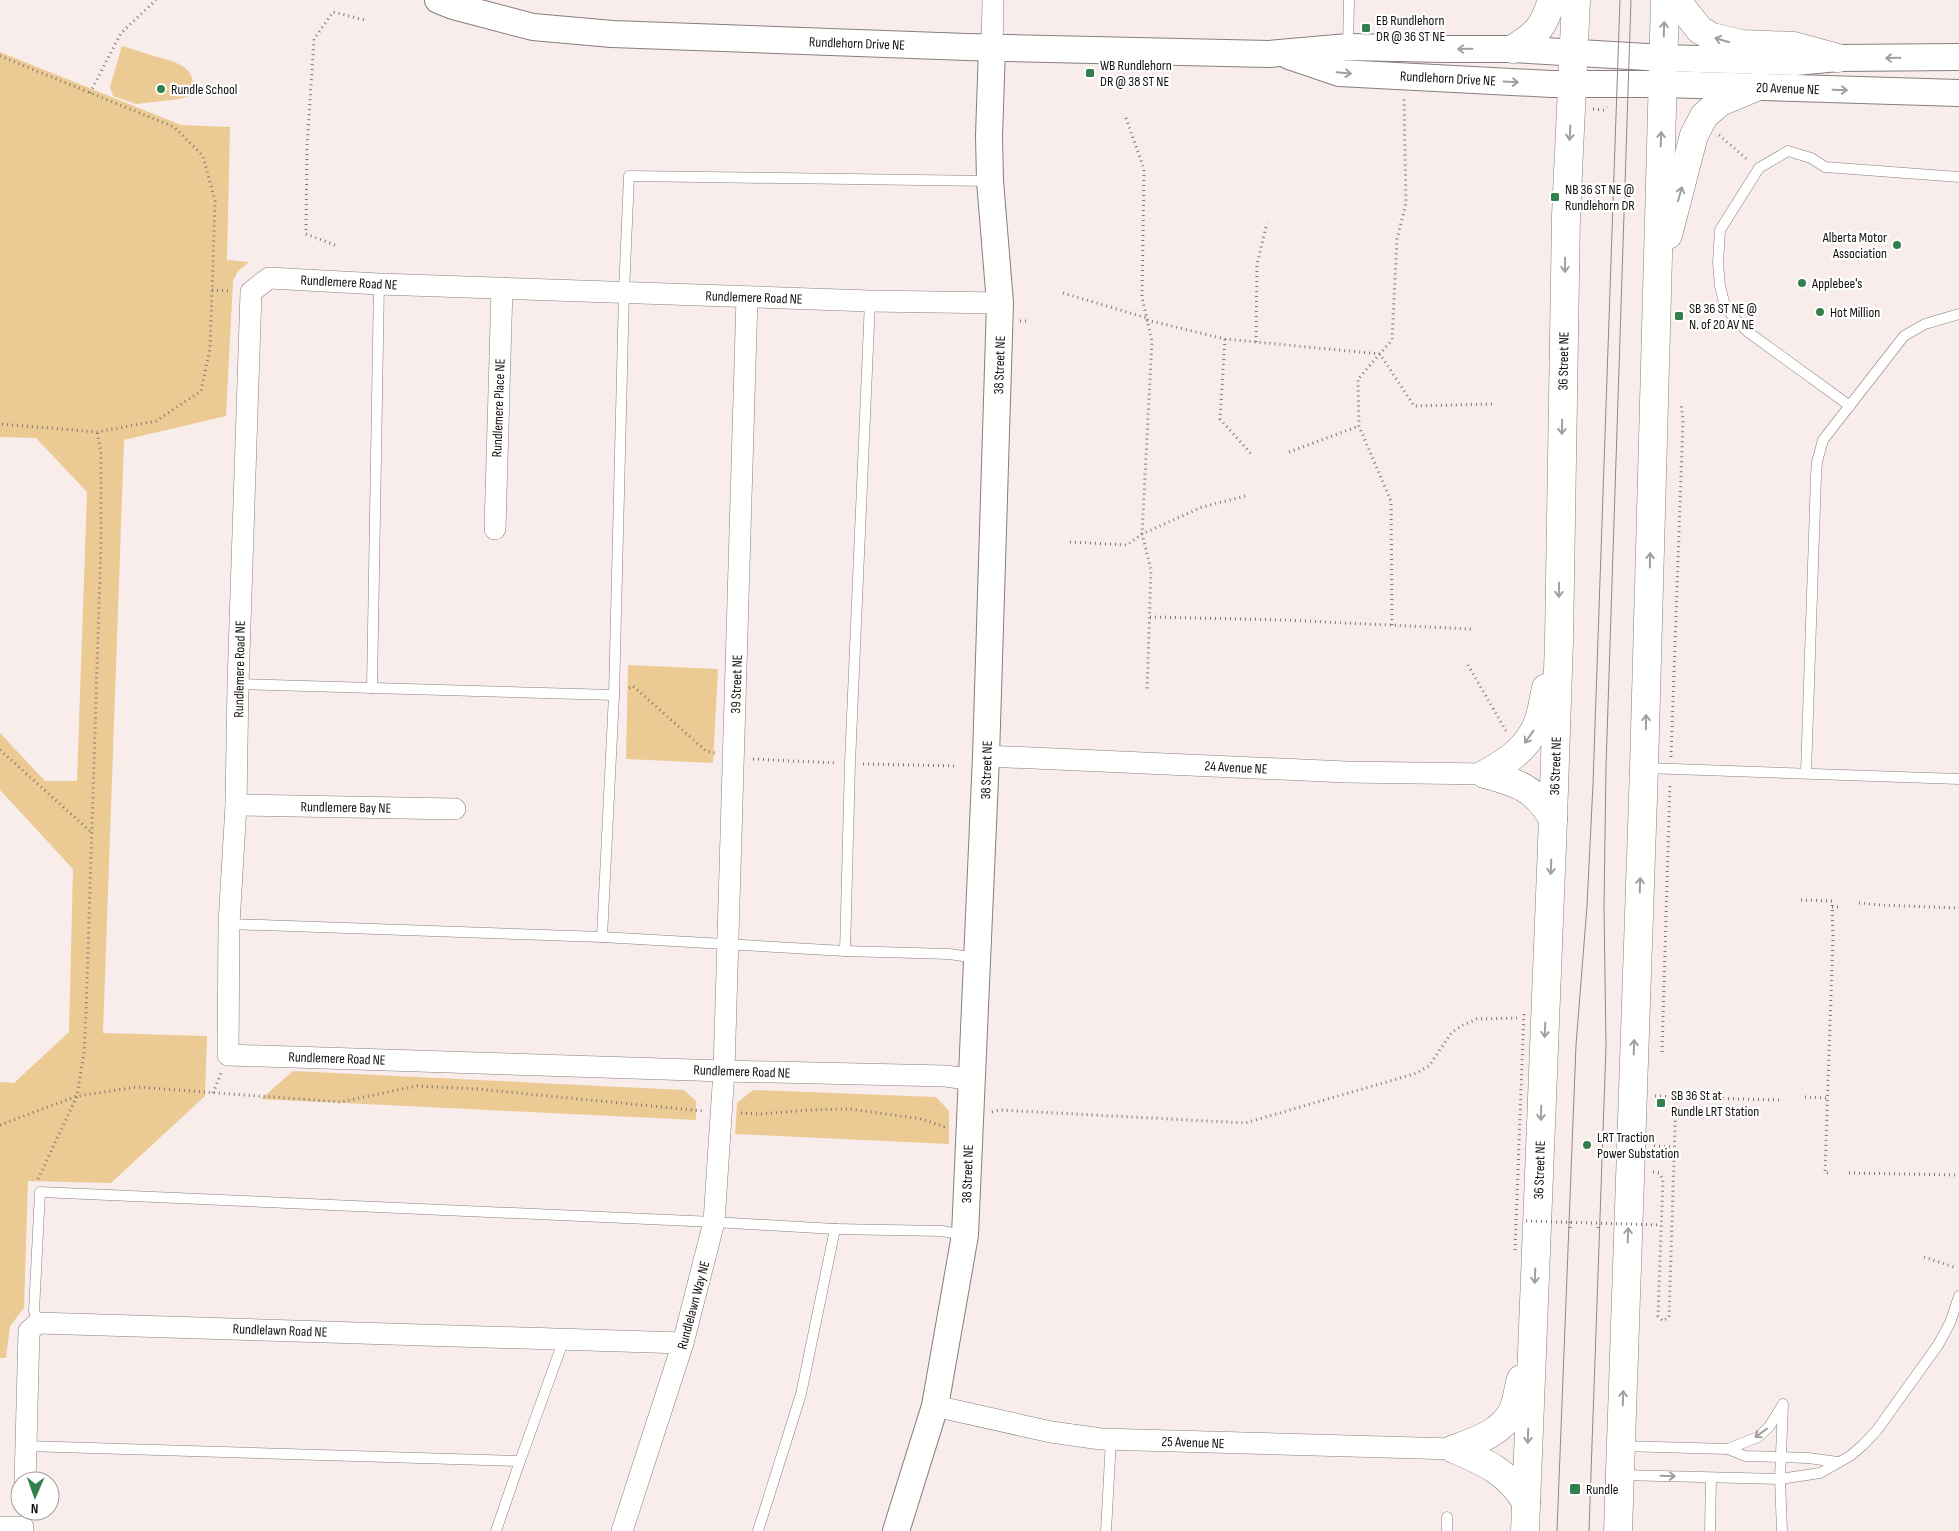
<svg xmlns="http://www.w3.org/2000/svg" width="1959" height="1531" viewBox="0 0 1959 1531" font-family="'Sofia Sans Condensed',sans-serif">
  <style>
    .green { fill: #ecca94 }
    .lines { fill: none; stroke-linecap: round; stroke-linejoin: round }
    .service-casing { stroke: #887e7c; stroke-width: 11 }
    .minor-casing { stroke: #887e7c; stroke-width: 22 }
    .tertiary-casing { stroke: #887e7c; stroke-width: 28 }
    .secondary-casing { stroke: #887e7c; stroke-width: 29 }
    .path { stroke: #7f7877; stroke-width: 3; stroke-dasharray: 1 4; stroke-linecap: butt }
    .service { stroke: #fff; stroke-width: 10 }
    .minor { stroke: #fff; stroke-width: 21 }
    .tertiary { stroke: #fff; stroke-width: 26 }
    .secondary { stroke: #fff; stroke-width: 28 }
    .tram { stroke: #908887; stroke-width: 1 }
    .path-bridge { stroke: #7f7877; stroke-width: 3; stroke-dasharray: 1 4; stroke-linecap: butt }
    .oneway { stroke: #a19f9f }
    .poi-dot { fill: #33804f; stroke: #fff; stroke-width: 2 }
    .labels { text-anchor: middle; stroke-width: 4.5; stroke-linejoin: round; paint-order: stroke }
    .poi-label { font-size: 14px; fill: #14100f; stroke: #fff; text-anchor: start }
    .street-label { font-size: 14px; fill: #14100f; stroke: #fff }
  </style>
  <rect width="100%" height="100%" fill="#f8edeb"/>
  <g class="green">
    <path d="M122 46C134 50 146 53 157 57 179 63 197 67 193 95L180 99 136 104 113 96 110 87Z"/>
    <path d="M0 52 181 125 230 127 227 260 249 262 238 271 233 281 226 416 124 440 103 1033 207 1036 205 1096 111 1183 28 1181 24 1308 10 1326 6 1358H0V1082L14 1083 69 1032 73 869 0 790V733L45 781H77L87 492 36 438 0 437Z"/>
    <path d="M628 665 718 669 713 763 626 759Z"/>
    <path d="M293 1071 684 1090 696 1101V1120L261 1099Z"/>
    <path d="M753 1090 936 1097 949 1111V1144L735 1134 737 1103Z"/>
  </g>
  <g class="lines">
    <defs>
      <g id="service">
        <path d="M1348 46 1349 0"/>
        <path d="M1850 406 1748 332 1735 319 1725 306 1720 286 1718 263 1720 230 1759 168 1788 151 1811 158 1825 167 1959 177"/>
        <path d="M238 684 614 695"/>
        <path d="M372 688 379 284"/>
        <path d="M1645 768 1959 779"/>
        <path d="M1806 773 1816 476 1817 462 1823 440 1904 336 1925 324 1959 314"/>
        <path d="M229 924 602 937 845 951 949 954 977 958"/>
        <path d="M602 937 614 695 624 292 629 176 989 181"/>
        <path d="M845 951 850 763 870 301"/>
        <path d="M835 1229 942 1231 965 1235"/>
        <path d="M38 1323 34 1311 40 1192 714 1222 835 1229 801 1394 758 1531"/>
        <path d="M25 1446 520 1461 496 1531"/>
        <path d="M1621 1446 1728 1449 1745 1456 1808 1458 1838 1462"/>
        <path d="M1728 1449 1758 1437 1769 1427 1782 1406"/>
        <path d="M520 1461 564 1339"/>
        <path d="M1621 1475 1780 1479 1820 1473 1850 1456 1863 1445 1877 1430 1938 1345 1950 1323 1959 1296"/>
        <path d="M1106 1531 1111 1440"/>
        <path d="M1447 1531V1517"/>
        <path d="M1710 1531 1711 1478"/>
        <path d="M1782 1531 1780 1479 1783 1404"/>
      </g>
      <g id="minor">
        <path d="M992 47 993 0"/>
        <path d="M495 529 502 288"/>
        <path d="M986 756 1347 772 1485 774"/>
        <path d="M236 805 455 809"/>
        <path d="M973 1080 946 1076 724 1071 228 1055 229 924 236 805 238 684 251 292 269 278 379 284 870 301 1000 303"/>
        <path d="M935 1406 1051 1432 1101 1439 1454 1449"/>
        <path d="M25 1481 29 1331 38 1323 683 1343"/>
        <path d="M0 1527H23"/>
        <path d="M622 1531 683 1343 714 1222 724 1071 747 297"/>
      </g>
      <g id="tertiary">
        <path d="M438 0 453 6 533 27 612 34 967 47 1269 54 1348 47 1444 49H1513L1664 58 1796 62 1838 58 1959 57"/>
        <path d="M1289 56 1339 73 1551 84H1663L1959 93"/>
        <path d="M896 1531 935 1406 965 1235 986 756 1000 303 990 181 989 136 992 47"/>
      </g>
      <g id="secondary">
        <path d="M1676 0 1700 30 1712 37 1742 44 1794 46 1838 58"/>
        <path d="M1513 49C1538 33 1543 28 1552 0"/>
        <path d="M1668 235 1694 135 1704 116 1720 102 1756 87"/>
        <path d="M1485 774C1507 762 1526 749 1536 727 1542 715 1543 700 1546 688"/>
        <path d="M1485 774C1518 783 1535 788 1553 819"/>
        <path d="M1454 1449C1476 1441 1502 1433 1513 1410 1517 1401 1518 1389 1521 1379"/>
        <path d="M1454 1449C1485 1462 1508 1472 1526 1502"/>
        <path d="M1525 1531 1553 819 1559 641 1566 216 1576 0"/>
        <path d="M1618 1531 1644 768 1665 0"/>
      </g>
    </defs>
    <use href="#service" class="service-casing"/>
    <use href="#minor" class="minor-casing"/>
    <use href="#tertiary" class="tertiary-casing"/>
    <use href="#secondary" class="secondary-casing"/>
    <g class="path">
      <path d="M0 56 174 127 203 156 215 201 210 349 201 391 156 421 97 432 0 424"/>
      <path d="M90 93 121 33 156 0"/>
      <path d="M1593 109 1604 110 1607 107"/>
      <path d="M1126 118 1144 169 1142 297 1152 341 1142 534 1151 570 1147 691"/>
      <path d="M1719 135 1748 160"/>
      <path d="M335 245 306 234 307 147 314 39 333 12 365 20"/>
      <path d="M212 290 232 291"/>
      <path d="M1063 293 1147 318"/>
      <path d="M1147 320 1225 339 1380 354 1414 406 1493 404"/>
      <path d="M1020 321H1028"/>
      <path d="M1225 339 1220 419 1251 454"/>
      <path d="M1256 342 1257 264 1267 223"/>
      <path d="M1289 452 1359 426"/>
      <path d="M1070 542 1127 545 1142 534 1202 507 1249 495"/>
      <path d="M1150 617 1284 620 1472 629"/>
      <path d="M1392 625 1391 501 1359 426 1358 379 1392 340 1397 239 1406 203 1404 99"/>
      <path d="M1468 665 1506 731"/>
      <path d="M629 688 633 686 706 751 715 753"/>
      <path d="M0 750 91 832"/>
      <path d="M1671 757 1683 420 1681 403"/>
      <path d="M753 759 837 763"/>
      <path d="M863 764 957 766"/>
      <path d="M1801 900 1832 901 1833 936 1825 1173H1829"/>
      <path d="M1859 903 1879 905 1959 908"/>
      <path d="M1832 907H1838"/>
      <path d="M1662 1052 1670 783"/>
      <path d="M213 1093 221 1073"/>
      <path d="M1655 1096 1679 1097"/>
      <path d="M1805 1097 1827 1098"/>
      <path d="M1698 1098 1783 1100"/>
      <path d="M992 1112 1000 1110 1245 1123 1414 1074 1429 1066 1452 1032 1463 1025 1477 1019 1517 1018"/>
      <path d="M741 1113 761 1114 810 1110 850 1109 922 1119 944 1127 948 1125"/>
      <path d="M0 1125 77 1096 137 1087 340 1102 417 1086 477 1089 703 1111"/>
      <path d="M1654 1146 1674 1147"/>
      <path d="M1653 1172 1659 1173 1663 1179 1658 1316 1663 1321 1669 1317 1676 1097"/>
      <path d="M1849 1173 1959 1175"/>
      <path d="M38 1179 77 1096 84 1052 86 1013 101 544V452L97 432"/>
      <path d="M1570 1228V1222"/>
      <path d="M1598 1228V1224"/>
      <path d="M1924 1257 1954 1267"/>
    </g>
    <use href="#service" class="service"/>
    <use href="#minor" class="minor"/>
    <use href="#tertiary" class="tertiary"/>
    <use href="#secondary" class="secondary"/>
    <g class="tram">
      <path d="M1557 1531 1576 1045 1587 906 1593 784 1620 0"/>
      <path d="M1589 1531 1606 1046 1604 906 1606 767 1631 0"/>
    </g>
    <g class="path-bridge">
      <path d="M1526 1221 1661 1225"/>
      <path d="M1515 1250 1524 1011"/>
    </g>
  </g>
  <defs><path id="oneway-shaft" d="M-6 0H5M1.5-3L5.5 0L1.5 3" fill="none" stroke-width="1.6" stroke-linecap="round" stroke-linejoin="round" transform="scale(1.25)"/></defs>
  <g class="oneway">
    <use href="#oneway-shaft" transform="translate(1664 29) rotate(-88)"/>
    <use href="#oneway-shaft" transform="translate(1722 40) rotate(-163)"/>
    <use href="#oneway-shaft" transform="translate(1465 49) rotate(179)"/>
    <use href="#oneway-shaft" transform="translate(1893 58) rotate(179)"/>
    <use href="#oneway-shaft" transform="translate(1344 73) rotate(5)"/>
    <use href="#oneway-shaft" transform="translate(1511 82) rotate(3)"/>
    <use href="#oneway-shaft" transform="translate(1840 90) rotate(2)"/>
    <use href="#oneway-shaft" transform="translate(1570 133) rotate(93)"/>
    <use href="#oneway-shaft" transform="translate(1661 139) rotate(-88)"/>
    <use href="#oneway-shaft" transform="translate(1680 194) rotate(-74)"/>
    <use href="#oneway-shaft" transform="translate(1565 265) rotate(91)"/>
    <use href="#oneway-shaft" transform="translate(1562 427) rotate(91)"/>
    <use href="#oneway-shaft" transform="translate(1650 560) rotate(-89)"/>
    <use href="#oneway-shaft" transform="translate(1559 590) rotate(91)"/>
    <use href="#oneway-shaft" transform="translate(1646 722) rotate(-89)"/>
    <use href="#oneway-shaft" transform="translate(1529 737) rotate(125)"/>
    <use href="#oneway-shaft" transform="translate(1551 867) rotate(92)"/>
    <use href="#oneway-shaft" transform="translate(1640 885) rotate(-88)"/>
    <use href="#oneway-shaft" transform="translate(1545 1030) rotate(92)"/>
    <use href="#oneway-shaft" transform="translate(1634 1047) rotate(-88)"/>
    <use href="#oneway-shaft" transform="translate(1541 1113) rotate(92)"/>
    <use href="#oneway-shaft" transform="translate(1628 1235) rotate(-88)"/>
    <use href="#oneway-shaft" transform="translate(1535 1276) rotate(92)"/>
    <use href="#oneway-shaft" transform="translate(1623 1398) rotate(-88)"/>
    <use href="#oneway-shaft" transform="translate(1761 1433) rotate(144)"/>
    <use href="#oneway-shaft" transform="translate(1528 1436) rotate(92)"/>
    <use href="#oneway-shaft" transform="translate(1668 1476) rotate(2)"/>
  </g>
  <g class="poi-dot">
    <rect x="1361" y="23" width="10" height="10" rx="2.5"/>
    <rect x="1085" y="68" width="10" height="10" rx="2.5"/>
    <circle cx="161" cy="89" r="5"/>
    <rect x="1550" y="192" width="10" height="10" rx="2.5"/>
    <circle cx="1897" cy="245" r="5"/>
    <circle cx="1802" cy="283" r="5"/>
    <circle cx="1820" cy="312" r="5"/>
    <rect x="1674" y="311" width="10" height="10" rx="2.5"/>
    <rect x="1656" y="1098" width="10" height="10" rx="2.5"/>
    <circle cx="1587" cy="1145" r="5"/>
    <rect x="1569" y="1483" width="12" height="12" rx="2.5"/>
  </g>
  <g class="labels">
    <g class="poi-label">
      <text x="1376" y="25">EB Rundlehorn<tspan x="1376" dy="16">DR @ 36 ST NE</tspan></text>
      <text x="1100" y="70">WB Rundlehorn<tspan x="1100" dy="16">DR @ 38 ST NE</tspan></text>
      <text x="171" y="94">Rundle School</text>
      <text x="1565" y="194">NB 36 ST NE @<tspan x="1565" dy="16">Rundlehorn DR</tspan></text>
      <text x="1887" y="242" text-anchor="end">Alberta Motor<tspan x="1887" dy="16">Association</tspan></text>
      <text x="1812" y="288">Applebee's</text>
      <text x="1689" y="313">SB 36 ST NE @<tspan x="1689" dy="16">N. of 20 AV NE</tspan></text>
      <text x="1830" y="317">Hot Million</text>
      <text x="1671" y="1100">SB 36 St at<tspan x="1671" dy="16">Rundle LRT Station</tspan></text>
      <text x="1597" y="1142">LRT Traction<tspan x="1597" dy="16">Power Substation</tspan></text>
      <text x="1586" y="1494">Rundle</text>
    </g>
    <g class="street-label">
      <text transform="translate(857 43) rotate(2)" y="5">Rundlehorn Drive NE</text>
      <text transform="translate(1448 78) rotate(3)" y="5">Rundlehorn Drive NE</text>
      <text transform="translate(1788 88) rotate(2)" y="5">20 Avenue NE</text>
      <text transform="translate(349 282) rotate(3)" y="5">Rundlemere Road NE</text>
      <text transform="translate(754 297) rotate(2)" y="5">Rundlemere Road NE</text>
      <text transform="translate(1563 361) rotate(-89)" y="5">36 Street NE</text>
      <text transform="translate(999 365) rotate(-88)" y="5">38 Street NE</text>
      <text transform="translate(498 408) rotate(-88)" y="5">Rundlemere Place NE</text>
      <text transform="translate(239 669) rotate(-89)" y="5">Rundlemere Road NE</text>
      <text transform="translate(736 684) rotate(-88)" y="5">39 Street NE</text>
      <text transform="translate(1555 766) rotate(-88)" y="5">36 Street NE</text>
      <text transform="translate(1236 767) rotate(3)" y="5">24 Avenue NE</text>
      <text transform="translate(986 770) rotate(-88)" y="5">38 Street NE</text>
      <text transform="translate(346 807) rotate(1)" y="5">Rundlemere Bay NE</text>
      <text transform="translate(337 1058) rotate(2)" y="5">Rundlemere Road NE</text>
      <text transform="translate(742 1071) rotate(2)" y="5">Rundlemere Road NE</text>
      <text transform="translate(1539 1170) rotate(-88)" y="5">36 Street NE</text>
      <text transform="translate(967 1174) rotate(-88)" y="5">38 Street NE</text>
      <text transform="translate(693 1305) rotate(-75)" y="5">Rundlelawn Way NE</text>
      <text transform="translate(280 1330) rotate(2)" y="5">Rundlelawn Road NE</text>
      <text transform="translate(1193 1442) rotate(2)" y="5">25 Avenue NE</text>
    </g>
  </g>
  <g transform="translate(35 1496) rotate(182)"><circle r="24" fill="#ffffff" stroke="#a19f9f"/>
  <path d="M0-4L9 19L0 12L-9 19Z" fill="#33804f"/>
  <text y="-8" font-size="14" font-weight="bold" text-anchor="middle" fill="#14100f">N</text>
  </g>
</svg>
